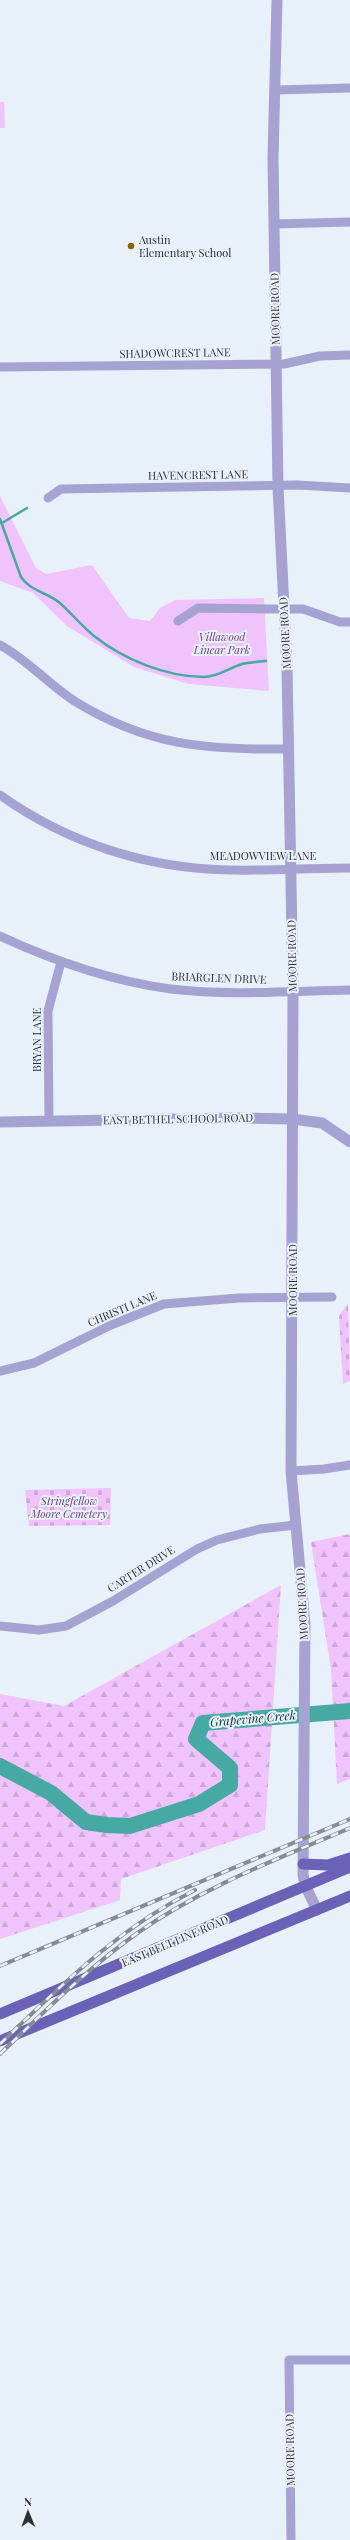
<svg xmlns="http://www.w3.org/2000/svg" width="350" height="2540" viewBox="0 0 350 2540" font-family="'Playfair Display',serif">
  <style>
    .forest { fill: url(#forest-firs) }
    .cemetery { fill: url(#cemetery-stones) }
    .green { fill: #f0c3fc }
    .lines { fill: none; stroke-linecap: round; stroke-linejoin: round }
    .stream { stroke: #46a9a3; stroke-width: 2.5 }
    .river { stroke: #46a9a3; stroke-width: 16 }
    .minor { stroke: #a6a3d3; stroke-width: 9 }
    .tertiary { stroke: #a6a3d3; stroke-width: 11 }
    .primary { stroke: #6b61b7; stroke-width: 11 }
    .rail-casing { stroke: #868c92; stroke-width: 4 }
    .rail { stroke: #e8f0fa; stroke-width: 2.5; stroke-dasharray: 8; stroke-linecap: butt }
    .poi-dot { fill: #826800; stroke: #e8f0fa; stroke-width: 1.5 }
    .labels { text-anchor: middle; stroke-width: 4; stroke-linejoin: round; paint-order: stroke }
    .poi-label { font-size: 11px; fill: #2e3134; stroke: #e8f0fa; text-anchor: start }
    .street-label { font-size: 11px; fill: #2e3134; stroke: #e8f0fa }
    .park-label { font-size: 11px; font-style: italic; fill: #713a7f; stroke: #e8f0fa }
    .water-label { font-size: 12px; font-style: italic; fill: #023330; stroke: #e8f0fa }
  </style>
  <defs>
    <pattern id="forest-firs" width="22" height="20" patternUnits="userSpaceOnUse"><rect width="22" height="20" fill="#f0c3fc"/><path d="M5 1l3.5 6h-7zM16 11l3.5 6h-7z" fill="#cea8d9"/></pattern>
    <pattern id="cemetery-stones" width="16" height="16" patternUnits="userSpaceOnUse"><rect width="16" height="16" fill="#f0c3fc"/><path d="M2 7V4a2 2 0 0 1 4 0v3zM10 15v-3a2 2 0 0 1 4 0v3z" fill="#cea8d9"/></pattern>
  </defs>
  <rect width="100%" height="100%" fill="#e8f0fa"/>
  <g class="forest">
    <path d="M350 1534V1779L337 1784 331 1670 311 1542Z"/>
    <path d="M281 1585 265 1830 121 1879 120 1900 0 1939V1694L64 1706Z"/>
  </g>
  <g class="cemetery">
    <path d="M348 1303 350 1381 343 1384 339 1316Z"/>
    <path d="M111 1488 110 1525 29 1526 25 1490Z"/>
  </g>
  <g class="green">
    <path d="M0 102H4L5 128H0Z"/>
    <path d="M0 496 36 568 46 574 92 565 129 618 150 621 160 608 175 600 264 598 269 691 189 684 134 667 67 626 33 593 0 581Z"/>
  </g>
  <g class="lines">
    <g class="stream">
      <path d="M0 519 21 577C31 592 48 592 61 604 72 614 82 626 94 636 123 659 166 677 204 677 218 677 229 668 242 664 249 662 258 662 266 661"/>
      <path d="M2 523 27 508"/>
    </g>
    <path class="river" d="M0 1766 51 1793 86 1822 107 1825 130 1826 199 1804 230 1785V1768L196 1739 203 1723 350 1711"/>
    <g class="minor">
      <path d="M275 90 350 88"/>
      <path d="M274 224 350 222"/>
      <path d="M0 367 284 364 320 356 350 355"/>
      <path d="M48 498 61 489 297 485 350 488"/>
      <path d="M178 621 198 608 268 609H303L340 622H350"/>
      <path d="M0 645C28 660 49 685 76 702 148 746 206 750 289 749"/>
      <path d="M0 795C67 843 148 869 231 870 271 871 310 868 350 868"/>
      <path d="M0 936C54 961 111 981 171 989 230 996 291 991 350 990"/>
      <path d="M49 1121 48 1011 61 962"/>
      <path d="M0 1371 34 1363 111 1325 164 1304 239 1298 332 1297"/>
      <path d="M291 1471 324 1469 350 1465"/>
      <path d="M0 1626 39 1630 66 1626 113 1601 197 1549 217 1540 260 1529 296 1525"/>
      <path d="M291 2540 289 2360H350"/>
    </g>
    <g class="tertiary">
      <path d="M277 0 273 158 276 354 278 486 287 668 293 991 291 1471 305 1625 303 1874 305 1885 317 1910"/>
      <path d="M0 1122 235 1118 292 1119 322 1123 350 1142"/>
    </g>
    <g class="primary">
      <path d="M303 1864 328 1865 350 1858"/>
      <path d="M0 2014 350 1867"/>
      <path d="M0 2041 350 1896"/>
    </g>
    <defs>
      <g id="rail">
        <path d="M0 1966 350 1819"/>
        <path d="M0 2044C63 1984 116 1930 195 1890"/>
        <path d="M0 2054C44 2012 87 1969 136 1934 201 1888 277 1859 350 1828"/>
      </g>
    </defs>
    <use href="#rail" class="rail-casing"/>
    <use href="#rail" class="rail"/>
  </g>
  <circle class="poi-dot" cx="131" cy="246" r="4"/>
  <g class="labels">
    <g class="poi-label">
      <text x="139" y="244">Austin<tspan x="139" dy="13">Elementary School</tspan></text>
    </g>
    <g class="street-label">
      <text transform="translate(275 309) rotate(-91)" y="4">MOORE ROAD</text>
      <text transform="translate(175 353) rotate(-1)" y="4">SHADOWCREST LANE</text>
      <text transform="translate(198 475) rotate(-1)" y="4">HAVENCREST LANE</text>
      <text transform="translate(285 633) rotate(-93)" y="4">MOORE ROAD</text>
      <text x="263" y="860">MEADOWVIEW LANE</text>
      <text transform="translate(292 956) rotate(-91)" y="4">MOORE ROAD</text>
      <text transform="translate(219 978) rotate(2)" y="4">BRIARGLEN DRIVE</text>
      <text transform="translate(37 1040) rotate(-90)" y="4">BRYAN LANE</text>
      <text transform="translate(178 1119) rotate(-1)" y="4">EAST BETHEL SCHOOL ROAD</text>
      <text transform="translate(293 1280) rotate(-90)" y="4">MOORE ROAD</text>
      <text transform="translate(122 1309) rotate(-23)" y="4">CHRISTI LANE</text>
      <text transform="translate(141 1569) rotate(-32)" y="4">CARTER DRIVE</text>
      <text transform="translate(302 1604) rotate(-93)" y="4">MOORE ROAD</text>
      <text transform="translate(175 1941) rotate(-23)" y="4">EAST BELT LINE ROAD</text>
      <text transform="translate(290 2450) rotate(-91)" y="4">MOORE ROAD</text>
    </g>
    <g class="park-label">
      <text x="222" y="641">Villawood<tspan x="222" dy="13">Linear Park</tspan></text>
      <text x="69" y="1505">Stringfellow<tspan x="69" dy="13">Moore Cemetery</tspan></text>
    </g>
    <g class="water-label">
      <text transform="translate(253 1719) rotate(-5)" y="4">Grapevine Creek</text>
    </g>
  </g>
  <g transform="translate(28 2512) rotate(359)" stroke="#e8f0fa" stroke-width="3" paint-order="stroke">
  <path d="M0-3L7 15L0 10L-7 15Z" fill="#2e3134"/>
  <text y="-6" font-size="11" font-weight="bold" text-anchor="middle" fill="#2e3134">N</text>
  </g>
</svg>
